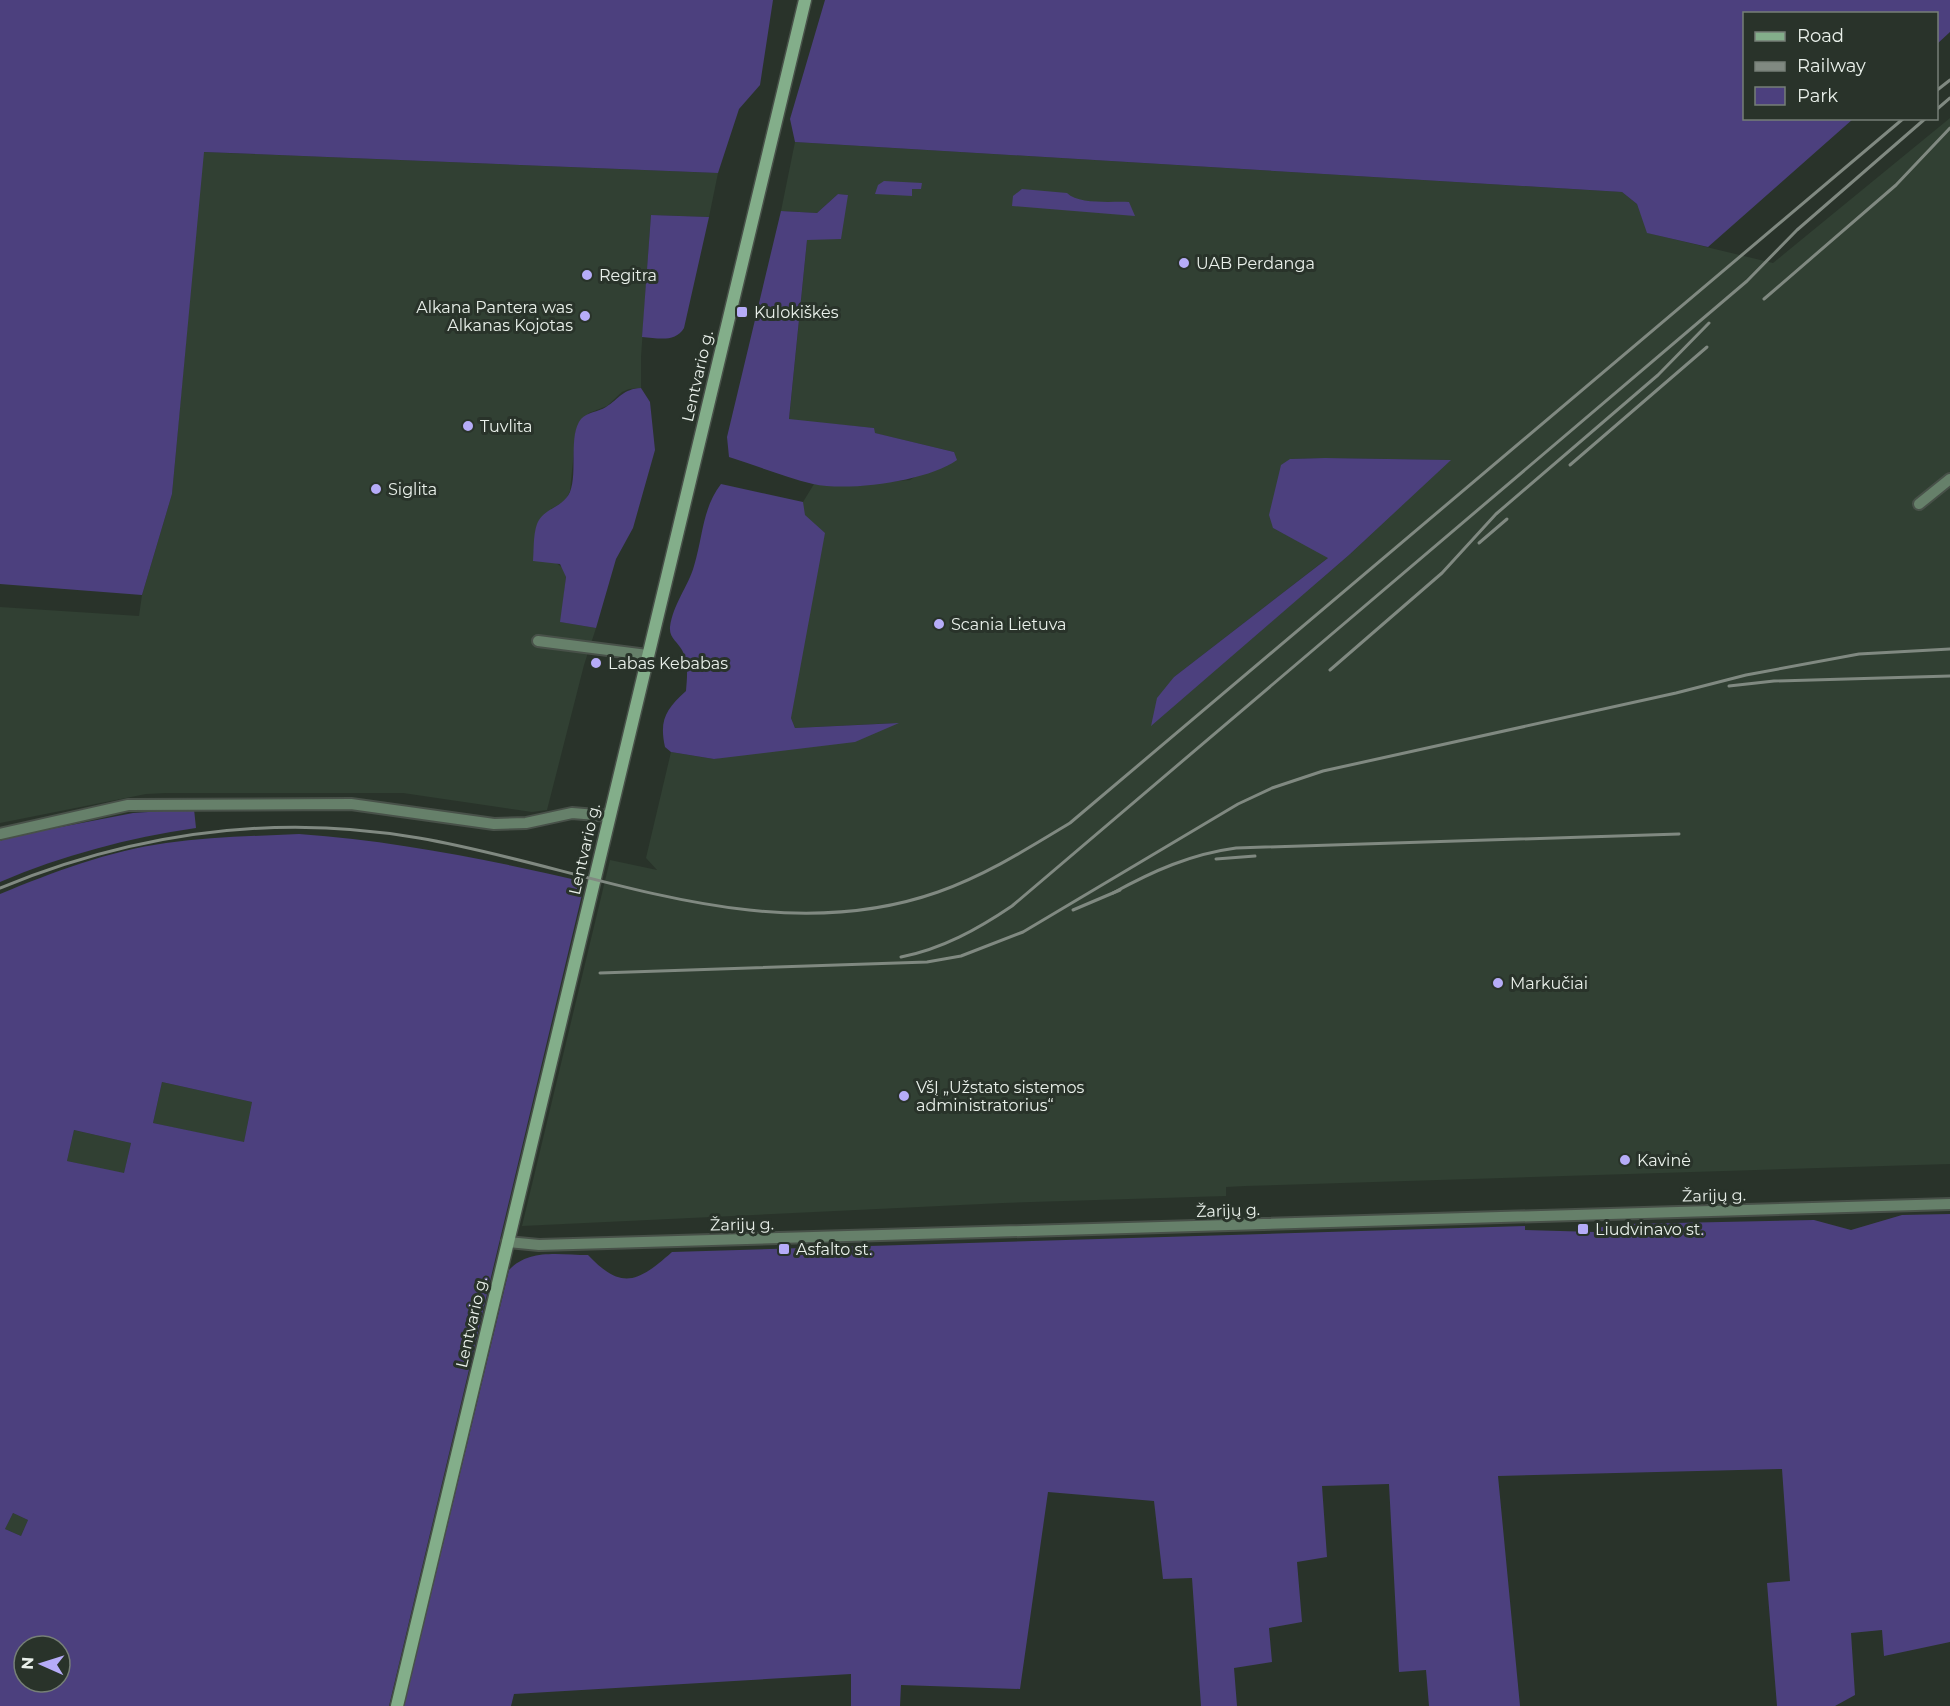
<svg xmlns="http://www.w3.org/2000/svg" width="1950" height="1706" viewBox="0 0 1950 1706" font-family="Montserrat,sans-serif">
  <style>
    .built { fill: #314033; fill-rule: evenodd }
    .green { fill: #4c407e; fill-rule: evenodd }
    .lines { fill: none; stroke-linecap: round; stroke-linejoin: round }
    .street-casing { stroke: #485149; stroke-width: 14 }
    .secondary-casing { stroke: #485149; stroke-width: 15 }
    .street { stroke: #66806a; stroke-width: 10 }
    .secondary { stroke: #83ae8a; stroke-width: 12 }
    .rail { stroke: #808981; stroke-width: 3 }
    .poi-dot { fill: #b6acf8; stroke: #29332a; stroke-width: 2 }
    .labels { text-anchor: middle; stroke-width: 6; stroke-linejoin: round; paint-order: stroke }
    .poi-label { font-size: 16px; fill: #e9f0ea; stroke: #29332a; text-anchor: start }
    .street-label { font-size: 16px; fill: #e9f0ea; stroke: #29332a }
  </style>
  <rect width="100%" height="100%" fill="#29332a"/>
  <g class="built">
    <path d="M1950 118V1164L1245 1186 1226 1187V1196L1003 1203 522 1226 610 860 657 870 646 858 671 752 714 759 896 723 795 728 791 718 803 502 814 484 832 486 910 480 954 452 874 433V428L789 420 807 240 848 195 838 194 817 213 781 211 795 142 1622 192 1637 204 1648 233 1773 263ZM1325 458 1450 460 1349 555 1151 725 1174 677 1329 557 1273 528 1290 459Z"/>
    <path d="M203 152 718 173 709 217 651 215 641 357V388L629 389 622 392 607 406 589 413 576 430 570 491 565 501 551 509 555 562 564 569 566 577 561 622 596 628 584 665 547 810 532 812 403 793H166L146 794 0 823V607L139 616 142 595 172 494Z"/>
    <path d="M162 1082 252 1102 244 1143 153 1123Z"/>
    <path d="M74 1130 131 1143 124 1174 67 1161Z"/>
    <path d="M13 1513 28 1520 21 1536 5 1529Z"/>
  </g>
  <g class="green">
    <path d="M0 0H773L760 85 739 109 718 173 204 152 172 494 142 595 0 584Z"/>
    <path d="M825 0H1950V32L1937 44 1936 14H1744V118L1853 119 1708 247 1647 233 1637 204 1622 192 795 142 790 119Z"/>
    <path d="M884 181 922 183 921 189H912V196L875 194 878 185Z"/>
    <path d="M1022 189 1067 193C1079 205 1112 201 1129 202L1135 216 1012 206 1013 196Z"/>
    <path d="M838 194 848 195 841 239 807 240 789 419 874 428 875 433 954 452 957 460C928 481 849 492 813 484 785 477 757 466 729 457L727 437 781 211 817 213Z"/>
    <path d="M651 215 709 217 684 328C675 343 658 338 642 337Z"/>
    <path d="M641 388 650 402 655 450 633 528 616 559 596 628 560 622 566 577 560 564 533 561C534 550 533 535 537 524 543 508 563 508 570 492 578 472 568 435 581 419 587 412 598 412 606 407 620 398 623 389 641 388Z"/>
    <path d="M1325 458 1451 460 1349 555 1151 726 1157 698 1174 677 1328 558 1273 528 1269 515 1281 465 1290 459Z"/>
    <path d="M721 484 803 502 805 515 825 533 791 718 795 728 899 723 855 742 714 759 671 752 665 747C659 720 666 709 686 691 687 678 689 663 682 650 678 642 669 638 670 627 673 604 688 587 694 566 703 537 702 509 721 484Z"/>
    <path d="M194 809 196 828C128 838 63 855 0 882V841L9 837 133 813Z"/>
    <path d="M299 834C397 841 490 860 585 882L389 1706H0V894C53 872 109 851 166 843 210 837 255 836 299 834ZM162 1082 252 1102 244 1142 153 1123ZM74 1130 131 1143 124 1173 67 1161ZM13 1513 28 1520 21 1536 5 1529ZM24 1646H60V1682H24Z"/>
    <path d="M1950 1214V1642L1884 1656 1882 1630 1851 1633 1855 1695 1835 1706H1777L1767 1583 1790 1581 1782 1469 1498 1476 1520 1706H1429L1426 1670 1399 1672 1389 1484 1322 1486 1327 1557 1297 1562 1302 1622 1269 1628 1272 1662 1234 1668 1237 1706H1201L1192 1578 1163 1579 1154 1501 1048 1492 1020 1689 901 1685 900 1706H851V1674L514 1694 511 1706H404L509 1270C529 1248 561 1255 588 1255 622 1291 638 1282 672 1252L1525 1226V1230L1595 1232V1228L1627 1224 1814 1220 1851 1230 1902 1215Z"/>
  </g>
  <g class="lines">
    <defs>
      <g id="street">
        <path d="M1919 504 1950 479"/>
        <path d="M538 641 647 655"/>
        <path d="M0 834 128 805 351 804 494 824 526 823 572 813 609 816"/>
        <path d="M507 1242 539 1245 1950 1204"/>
      </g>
      <path id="secondary" d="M397 1706 805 0"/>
    </defs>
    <use href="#street" class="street-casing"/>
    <use href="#secondary" class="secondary-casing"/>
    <use href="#street" class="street"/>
    <use href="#secondary" class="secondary"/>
    <g class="rail">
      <path d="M1936 91 1950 80"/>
      <path d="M1936 110 1950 98"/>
      <path d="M1764 299 1896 185 1950 128"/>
      <path d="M1570 465 1707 347"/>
      <path d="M1479 543 1507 519"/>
      <path d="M1330 670 1442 573 1496 514 1658 375 1709 323"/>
      <path d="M1729 686 1774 681 1950 676"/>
      <path d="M1216 859 1255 856"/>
      <path d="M0 888C134 833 276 813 419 838 589 867 765 953 938 892 986 875 1027 849 1070 823L1904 118"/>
      <path d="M1113 893C1153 871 1191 854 1236 848L1679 834"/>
      <path d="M1073 910 1120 890"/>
      <path d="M901 957C942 949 978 929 1012 906L1747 281 1797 230 1926 118"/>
      <path d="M600 973 927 962 961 956 1023 932 1238 804 1272 788 1323 771 1676 693 1746 675 1859 654 1950 649"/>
    </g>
  </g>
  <g class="poi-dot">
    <circle cx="1184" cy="263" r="6"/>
    <circle cx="587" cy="275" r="6"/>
    <rect x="736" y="306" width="12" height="12" rx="3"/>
    <circle cx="585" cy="316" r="6"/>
    <circle cx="468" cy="426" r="6"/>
    <circle cx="376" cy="489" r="6"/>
    <circle cx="939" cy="624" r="6"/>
    <circle cx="596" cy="663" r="6"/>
    <circle cx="1498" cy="983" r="6"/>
    <circle cx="904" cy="1096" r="6"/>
    <circle cx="1625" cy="1160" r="6"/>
    <rect x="1577" y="1223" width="12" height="12" rx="3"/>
    <rect x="778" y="1243" width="12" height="12" rx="3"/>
  </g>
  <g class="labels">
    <g class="poi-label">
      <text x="1196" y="269">UAB Perdanga</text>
      <text x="599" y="281">Regitra</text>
      <text x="573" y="313" text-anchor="end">Alkana Pantera was<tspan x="573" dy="18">Alkanas Kojotas</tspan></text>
      <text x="754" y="318">Kulokiškės</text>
      <text x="480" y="432">Tuvlita</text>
      <text x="388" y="495">Siglita</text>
      <text x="951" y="630">Scania Lietuva</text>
      <text x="608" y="669">Labas Kebabas</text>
      <text x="1510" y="989">Markučiai</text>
      <text x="916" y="1093">VšĮ „Užstato sistemos<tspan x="916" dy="18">administratorius“</tspan></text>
      <text x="1637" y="1166">Kavinė</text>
      <text x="1595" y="1235">Liudvinavo st.</text>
      <text x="796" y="1255">Asfalto st.</text>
    </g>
    <g class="street-label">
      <text transform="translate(697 376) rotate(-77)" y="6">Lentvario g.</text>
      <text transform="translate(584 849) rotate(-77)" y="6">Lentvario g.</text>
      <text transform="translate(1714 1195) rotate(-1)" y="6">Žarijų g.</text>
      <text transform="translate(1228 1210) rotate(-2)" y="6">Žarijų g.</text>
      <text transform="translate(742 1224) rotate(-1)" y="6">Žarijų g.</text>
      <text transform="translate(471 1322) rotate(-77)" y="6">Lentvario g.</text>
    </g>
  </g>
  <rect x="1743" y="12" width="195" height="108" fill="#29332a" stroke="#767f77" stroke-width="1.5"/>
  <rect x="1755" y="32" width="30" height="9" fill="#83ae8a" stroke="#767f77" stroke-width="1.5"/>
  <text x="1797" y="42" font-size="18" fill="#e9f0ea">Road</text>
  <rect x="1755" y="62" width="30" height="9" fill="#808981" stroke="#767f77" stroke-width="1.5"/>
  <text x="1797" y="72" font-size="18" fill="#e9f0ea">Railway</text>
  <rect x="1755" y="87" width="30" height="18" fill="#4c407e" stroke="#767f77" stroke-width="1.5"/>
  <text x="1797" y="102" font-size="18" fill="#e9f0ea">Park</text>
  <g transform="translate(42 1664) rotate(273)"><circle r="28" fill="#29332a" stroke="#767f77" stroke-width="1.5"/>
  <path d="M0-4.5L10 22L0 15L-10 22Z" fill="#b6acf8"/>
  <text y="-9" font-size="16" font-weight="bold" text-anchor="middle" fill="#e9f0ea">N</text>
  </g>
</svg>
